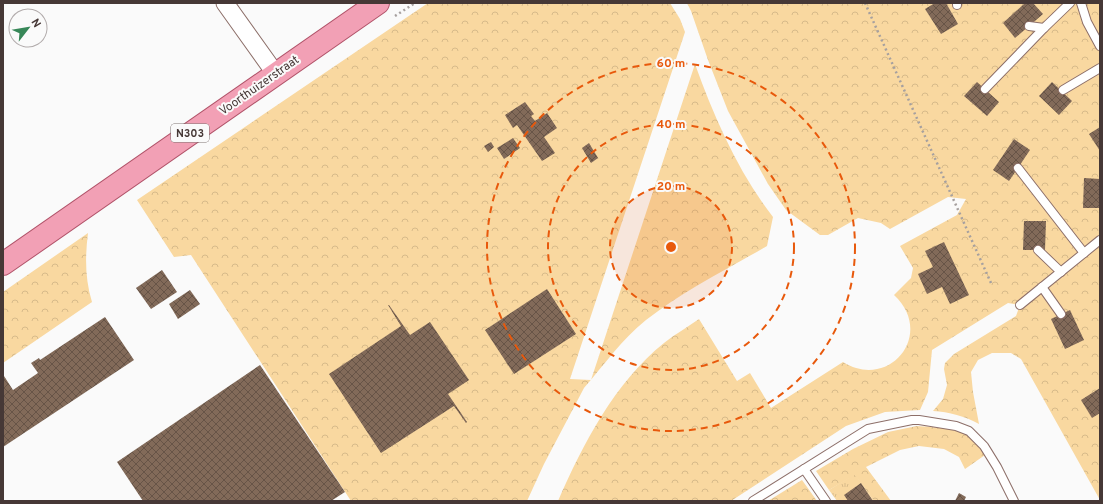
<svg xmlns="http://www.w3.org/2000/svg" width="1103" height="504" viewBox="0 0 1103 504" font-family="Overpass,sans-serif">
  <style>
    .grass { fill: url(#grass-tufts) }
    .forest { fill: url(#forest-crowns) }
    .building { fill: url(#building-cross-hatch) }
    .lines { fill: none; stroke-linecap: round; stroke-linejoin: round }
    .service-casing { stroke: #8d6f69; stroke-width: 10 }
    .minor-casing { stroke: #8d6f69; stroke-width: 19 }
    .primary-casing { stroke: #b15369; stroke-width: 24 }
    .path { stroke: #a6a09f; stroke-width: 2.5; stroke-dasharray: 2 3; stroke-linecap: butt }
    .service { stroke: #fff; stroke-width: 8 }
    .minor { stroke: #fff; stroke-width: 17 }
    .primary { stroke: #f2a0b5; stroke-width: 22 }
    .ring { fill: none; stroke: #e8590c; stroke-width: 2; stroke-dasharray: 7 5 }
    .labels { text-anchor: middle; stroke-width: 4; stroke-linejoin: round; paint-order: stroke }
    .shield { fill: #fafafa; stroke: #7c7271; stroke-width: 1 }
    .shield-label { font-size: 11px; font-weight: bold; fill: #463836 }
    .street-label { font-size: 12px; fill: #463836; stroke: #fafafa }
    .centre { fill: #e8590c; stroke: #fafafa; stroke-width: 2 }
    .ring-label { font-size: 12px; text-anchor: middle; font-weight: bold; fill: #e8590c; stroke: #fafafa; stroke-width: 4; stroke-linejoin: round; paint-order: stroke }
  </style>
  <defs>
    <pattern id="grass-tufts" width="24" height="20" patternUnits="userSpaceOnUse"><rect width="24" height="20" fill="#f9d8a0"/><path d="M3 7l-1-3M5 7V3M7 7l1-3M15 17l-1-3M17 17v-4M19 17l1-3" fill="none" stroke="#d7ba8a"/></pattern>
    <pattern id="forest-crowns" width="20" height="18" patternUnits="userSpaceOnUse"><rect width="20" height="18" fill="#f9d8a0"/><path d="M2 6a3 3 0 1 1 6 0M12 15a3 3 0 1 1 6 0" fill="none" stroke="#d7ba8a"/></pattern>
    <pattern id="building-cross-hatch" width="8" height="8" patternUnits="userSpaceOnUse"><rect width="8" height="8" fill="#826a59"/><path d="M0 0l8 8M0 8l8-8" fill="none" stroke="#675447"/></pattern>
  </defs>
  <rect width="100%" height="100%" fill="#fafafa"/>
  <path class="grass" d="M855 474 874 501H837L829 490Z"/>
  <g class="forest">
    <path d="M428 3H670L680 19 685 32 570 379 591 380 695 64C714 117 738 172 773 217L767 246C727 269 682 292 646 320 622 339 604 365 584 388L544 464 527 501H351L191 255 174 257 137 200Z"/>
    <path d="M687 3H1100V500L1021 359 1011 353H992L978 360 971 372 973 392 979 424C965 416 949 412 933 411L943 399 947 385 944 369 945 363 954 354 1016 316 1020 305 1008 303 932 350 928 392 920 410 885 412 846 426 731 501H558C583 444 615 382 664 343 675 334 688 327 699 319L737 381 750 373 771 408 843 362C889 391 936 334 894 295L911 278 913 268 900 246 957 215 966 199 948 197 890 229 881 223 858 218 828 235H820L786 210 768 184 728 111 708 60 691 11Z"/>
    <path d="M88 233C85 257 85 279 92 302L3 363V292Z"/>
    <path d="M917 426C932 427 960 428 972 438 977 442 982 449 985 455L965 469 959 457 944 449 919 446 900 450 866 467 891 501H874L855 475 829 490 816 471 853 449 888 432Z"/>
    <path d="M802 480 817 501H768Z"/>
  </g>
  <g class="building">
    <path d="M935 3H946L958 24 941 34 925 9Z"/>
    <path d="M1025 3H1033L1043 14 1015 38 1003 23Z"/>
    <path d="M977 82 999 102 987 116 964 96Z"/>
    <path d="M1052 82 1072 101 1059 115 1039 96Z"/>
    <path d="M525 102 534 114 531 116 535 121 547 113 557 128 544 137 555 153 542 161 517 125 513 128 505 115Z"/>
    <path d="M1100 127V151L1089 134Z"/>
    <path d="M513 138 520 148 504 159 497 148Z"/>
    <path d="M1014 139 1030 150 1009 181 993 170Z"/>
    <path d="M491 142 494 147 488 152 484 146Z"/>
    <path d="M589 143 598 158 591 163 582 148Z"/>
    <path d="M1084 178 1100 179V208H1083Z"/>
    <path d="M1024 221H1046L1045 250H1023Z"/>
    <path d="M944 242 969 295 950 304 942 287 927 294 918 274 933 267 925 251Z"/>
    <path d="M162 270 177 292 151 309 136 288Z"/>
    <path d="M547 289 576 334 514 374 485 330Z"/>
    <path d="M190 290 200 304 178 319 169 304Z"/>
    <path d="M388 305H389L410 335 430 322 469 380 448 394 467 422 466 423 454 406 381 453 329 374 401 326Z"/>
    <path d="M1070 310 1084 340 1065 349 1051 319Z"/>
    <path d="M105 317 134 360 3 447V377L4 376 13 390 38 373 31 363 39 358 40 360Z"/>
    <path d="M260 365 345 492 331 501H143L117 462Z"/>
    <path d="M1100 388V413L1092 418 1081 400Z"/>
    <path d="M861 483 873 501H848L844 495Z"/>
    <path d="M959 493 966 497 964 501H955Z"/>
  </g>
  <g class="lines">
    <defs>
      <g id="service">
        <path d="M957 3V5"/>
        <path d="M1081 3 1087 22 1100 46"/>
        <path d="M1029 26 1044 28"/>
        <path d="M985 89 1044 28 1070 3"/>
        <path d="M1063 90 1100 68"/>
        <path d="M1018 168 1084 253"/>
        <path d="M1038 250 1061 272"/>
        <path d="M1042 287 1061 314"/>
        <path d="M1020 305 1100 240"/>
        <path d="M804 469 826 501"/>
        <path d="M753 501 868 429 912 420H919L956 426 969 431 984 446 997 467 1014 501"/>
      </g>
      <path id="minor" d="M225 3 275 73"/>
      <path id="primary" d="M3 264 378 3"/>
    </defs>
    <use href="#service" class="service-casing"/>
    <use href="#minor" class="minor-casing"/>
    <use href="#primary" class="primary-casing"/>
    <g class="path">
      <path d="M865 3 991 283"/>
      <path d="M395 16 415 3"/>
    </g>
    <use href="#service" class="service"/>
    <use href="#minor" class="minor"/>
    <use href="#primary" class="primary"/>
  </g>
  <circle cx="671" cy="247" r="61" fill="#e8590c" fill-opacity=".12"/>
  <g class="ring">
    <circle cx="671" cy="247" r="61"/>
    <circle cx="671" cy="247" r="123"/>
    <circle cx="671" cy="247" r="184"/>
  </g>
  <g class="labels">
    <rect class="shield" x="171" y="124" width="38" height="18" rx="3"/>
    <g class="shield-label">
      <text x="190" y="137">N303</text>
    </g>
    <g class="street-label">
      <text transform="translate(259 85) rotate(-35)" y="4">Voorthuizerstraat</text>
    </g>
  </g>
  <circle cx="671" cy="247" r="6" class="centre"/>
  <g class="ring-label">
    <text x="671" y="67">60 m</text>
    <text x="671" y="128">40 m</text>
    <text x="671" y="190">20 m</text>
  </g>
  <rect width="1103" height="504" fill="none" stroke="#463836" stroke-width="8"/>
  <g transform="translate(28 28) rotate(59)"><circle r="19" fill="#fafafa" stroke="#b2acac"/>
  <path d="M0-3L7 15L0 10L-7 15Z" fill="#378758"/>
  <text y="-6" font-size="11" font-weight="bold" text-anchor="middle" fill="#463836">N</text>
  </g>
</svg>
